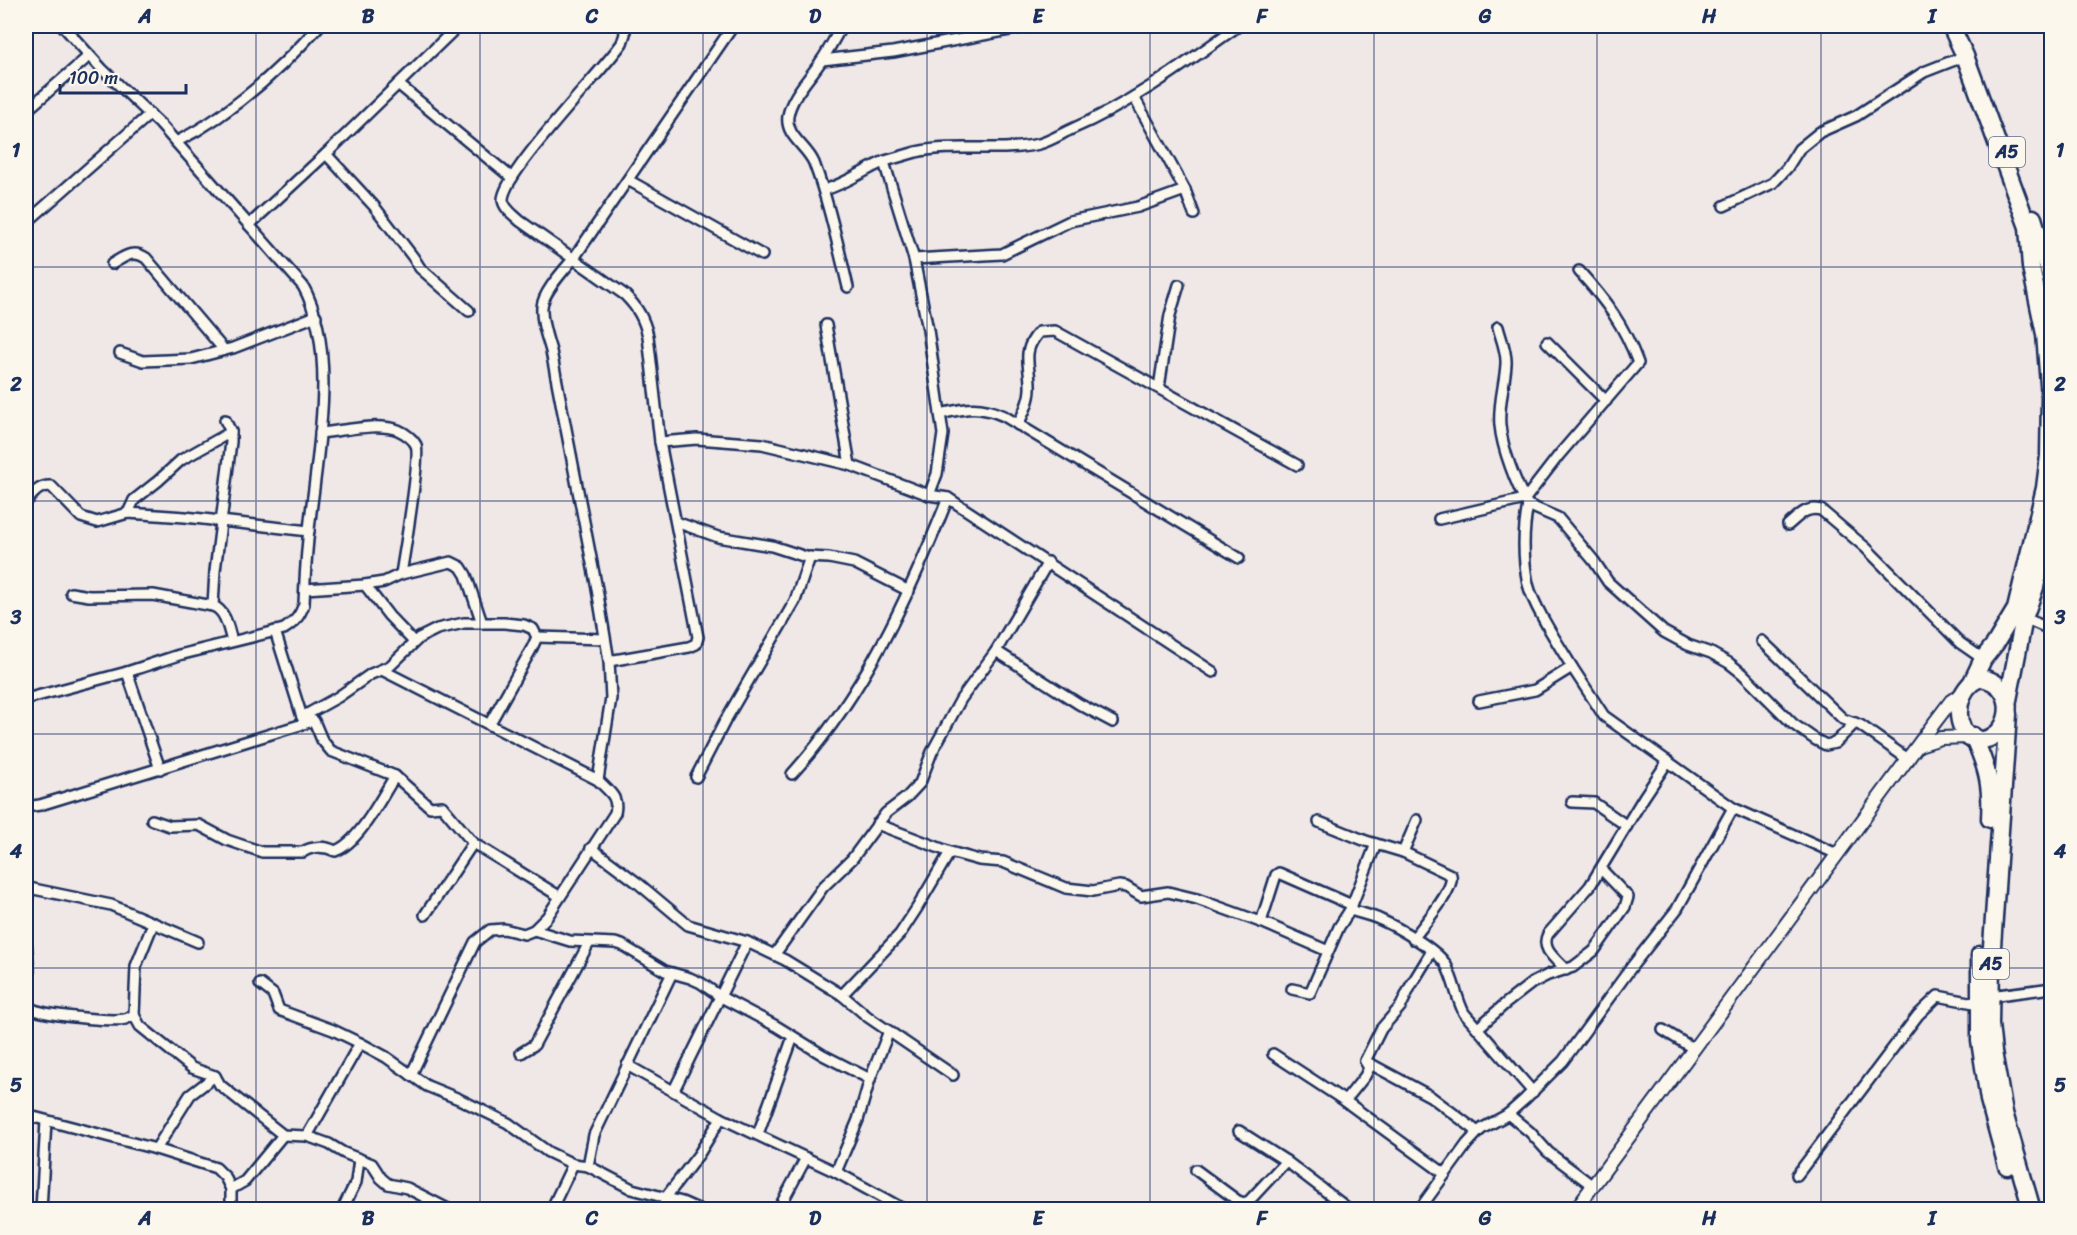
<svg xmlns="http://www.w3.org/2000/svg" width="2077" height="1235" viewBox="0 0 2077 1235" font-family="Sriracha,sans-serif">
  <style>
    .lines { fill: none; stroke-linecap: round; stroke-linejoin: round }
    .street-casing { stroke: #1b2f5e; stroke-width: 14 }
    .secondary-casing { stroke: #1b2f5e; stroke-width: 16 }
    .highway-casing { stroke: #1b2f5e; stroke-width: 21 }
    .street { stroke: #fbf7ec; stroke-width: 9 }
    .secondary { stroke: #fbf7ec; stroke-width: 12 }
    .highway { stroke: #fbf7ec; stroke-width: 16 }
    .grid { fill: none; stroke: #1b2f5e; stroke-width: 1.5; stroke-opacity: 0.55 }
    .labels { text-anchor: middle; stroke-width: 4.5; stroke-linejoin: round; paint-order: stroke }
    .shield { fill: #fbf7ec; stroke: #5e6b89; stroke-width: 1.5 }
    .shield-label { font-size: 18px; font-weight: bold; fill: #1b2f5e }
    .neatline { fill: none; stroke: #1b2f5e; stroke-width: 2 }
    .grid-label { font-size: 20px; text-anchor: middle; font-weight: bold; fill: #1b2f5e }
  </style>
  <rect width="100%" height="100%" fill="#f0e7e7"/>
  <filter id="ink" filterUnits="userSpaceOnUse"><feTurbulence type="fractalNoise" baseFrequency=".0167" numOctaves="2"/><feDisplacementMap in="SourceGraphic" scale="12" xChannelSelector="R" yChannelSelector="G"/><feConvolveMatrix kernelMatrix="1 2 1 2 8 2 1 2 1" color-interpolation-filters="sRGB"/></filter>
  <g filter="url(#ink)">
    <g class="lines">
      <defs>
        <g id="street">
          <path d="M842 26C835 37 829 50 821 61 811 77 791 96 788 116 785 136 807 146 814 163 829 203 838 246 848 287"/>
          <path d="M822 60 893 52 1031 26"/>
          <path d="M398 84 512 178"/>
          <path d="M1134 97 1185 190 1194 214"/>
          <path d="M26 111 89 56"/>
          <path d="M176 142C232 114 278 72 319 26"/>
          <path d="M326 154 374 206 413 257 420 268 469 311"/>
          <path d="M884 162 914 259 928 330 943 434 937 474 929 495"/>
          <path d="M628 180 762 255"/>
          <path d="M824 190C846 184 864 170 885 161 895 158 906 155 916 152 956 143 999 153 1039 144 1050 141 1061 134 1072 129 1132 103 1186 63 1238 26"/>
          <path d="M1724 206 1773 183 1787 168 1799 149 1820 132 1856 116 1924 72 1965 56"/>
          <path d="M26 223 150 114"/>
          <path d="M249 225 326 154 458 26"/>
          <path d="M914 259 1002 254 1070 221 1138 207 1185 190"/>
          <path d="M112 264C124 257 133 249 146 258L224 350"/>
          <path d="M826 325 850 465"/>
          <path d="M1498 327C1501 339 1507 352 1506 364 1505 384 1498 404 1500 425 1502 448 1516 485 1528 505L1558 518 1594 561 1608 582 1664 632 1688 645 1711 653 1729 663 1743 674 1793 724 1816 740 1826 745 1835 743 1855 723"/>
          <path d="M1547 342 1606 401"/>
          <path d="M120 353 143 361 191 359 233 348 316 316"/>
          <path d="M1159 388 1170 315 1179 285"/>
          <path d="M940 414C967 408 979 405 1004 416L1239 558"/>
          <path d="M1018 425C1023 414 1030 401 1030 389 1031 365 1020 353 1039 332L1055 331 1297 465"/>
          <path d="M320 433C343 431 377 422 398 430 405 433 413 439 416 445 421 457 404 555 401 574"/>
          <path d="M660 442 697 439 762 444 850 465 929 495 948 498 1213 672"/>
          <path d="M26 502C33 494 39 485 51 486L81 517 97 522 128 513 185 517 309 531"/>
          <path d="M1528 505C1523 530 1523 559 1528 584 1534 608 1559 645 1572 667"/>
          <path d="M128 513 134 500 158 481 181 460 231 432"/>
          <path d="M1439 519 1525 499 1559 455 1638 363C1624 325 1606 301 1579 271"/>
          <path d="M676 522 718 537 772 546 806 557 829 558 854 563 909 591"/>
          <path d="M1788 525C1799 516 1806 506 1821 510L1866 548 1960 643 1983 659"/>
          <path d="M365 585 389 616 414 642"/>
          <path d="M305 589 365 585 384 582 401 574 451 562 461 567 466 575 482 623"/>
          <path d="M71 593 89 596 153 595 213 606C226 611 228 628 232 641"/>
          <path d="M213 606 215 571 231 442V432L225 420"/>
          <path d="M2024 618 2052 630"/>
          <path d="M275 631 302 717 314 721 322 740 331 751 395 776 430 807 442 806 473 843 559 896"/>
          <path d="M537 637 605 639"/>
          <path d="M1762 641 1843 719 1860 725 1909 760"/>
          <path d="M996 651 1079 704 1113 722"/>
          <path d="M609 661 689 647 696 644 698 637 660 442 648 336C644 319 638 308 625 295L520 221C514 215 504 209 503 200 502 174 603 71 622 43L625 34 624 26"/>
          <path d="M382 670 598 780C609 792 619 796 615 813L547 917 534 930 524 934 504 929 490 930 475 942 411 1075"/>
          <path d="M127 672 160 769"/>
          <path d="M26 699 127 672 179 655 284 629C295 622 300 616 304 604 305 573 307 543 311 512 319 445 337 347 303 286L160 124 102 69 63 26"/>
          <path d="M1479 701 1535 690 1572 667 1604 716 1733 808 1837 854"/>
          <path d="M302 717 338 697 371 674 390 666 419 638 437 629 464 623H504L524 625 533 629 537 637 532 648 489 725"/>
          <path d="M792 774C864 695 909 596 948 498"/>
          <path d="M696 777 725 721 795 601 810 557"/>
          <path d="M598 780 611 698 609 661 597 589 551 351C547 337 541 322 542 307 543 292 564 270 574 258L733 26"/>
          <path d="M1572 802 1594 803 1627 826"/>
          <path d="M26 807 40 805 313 721"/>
          <path d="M152 820 170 826 199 825 227 840 262 852H303C312 846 325 846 335 851 359 843 381 798 395 776"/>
          <path d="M1319 822 1366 841 1403 852 1451 875C1455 890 1423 925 1413 939"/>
          <path d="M877 824 950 852 979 860 1003 862 1066 888 1093 891 1119 886 1126 887 1141 896 1168 892 1197 899 1266 924 1328 951"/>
          <path d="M591 848 639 884 688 925 747 942 785 960 842 995 868 1017 953 1075"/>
          <path d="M1403 852 1417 820"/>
          <path d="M26 885 29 888 111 905 198 942"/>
          <path d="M26 907 29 888"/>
          <path d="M1350 910C1360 913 1371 915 1381 920 1397 927 1438 950 1446 965 1454 980 1456 997 1464 1013L1533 1092"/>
          <path d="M425 915 473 843"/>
          <path d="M1261 922 1276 875 1279 873 1352 905"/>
          <path d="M534 930 570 941 615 943 622 945 665 971 690 978 701 983 721 997 776 1026 823 1055 870 1079"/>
          <path d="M26 942 29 972 27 994 30 1008C41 1015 112 1022 125 1019 129 1018 131 1016 134 1015L140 1026 192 1068 215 1076 220 1085 283 1135 307 1136 329 1144 344 1153 372 1164 381 1178 388 1184 407 1188 450 1210"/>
          <path d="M775 954 823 887 852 859 886 813 907 797 920 783 932 752 961 699 996 651 1048 562"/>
          <path d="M1566 970C1556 959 1540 949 1548 934L1590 886 1644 797 1668 761"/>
          <path d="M260 984 273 994 279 1010 333 1030 360 1043"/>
          <path d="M1292 989 1310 993 1339 927 1350 910 1376 844"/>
          <path d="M842 995 900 934 917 908 950 852"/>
          <path d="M1990 996 2052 988"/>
          <path d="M134 1015 136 966 153 924"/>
          <path d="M1478 1028 1505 1004 1532 983 1548 975 1573 967 1594 951 1625 907 1628 897 1601 869"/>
          <path d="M1663 1030 1694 1049"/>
          <path d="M521 1053 534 1045 589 943"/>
          <path d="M1273 1054 1345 1101 1445 1174"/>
          <path d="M1365 1061 1381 1029 1401 1006 1410 987 1432 951"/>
          <path d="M627 1065 721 1118 836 1172 905 1210"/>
          <path d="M674 1090 747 942"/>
          <path d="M1345 1101 1365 1076 1369 1068 1365 1061 1430 1096 1478 1132"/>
          <path d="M1508 1114 1530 1132 1548 1152 1593 1186"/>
          <path d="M26 1115 156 1149 216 1168 225 1177 231 1189V1210"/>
          <path d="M1239 1131 1286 1161 1350 1210"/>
          <path d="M758 1134 793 1037"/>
          <path d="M307 1136 360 1043 386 1057 427 1086 459 1099 508 1123 548 1152 573 1164 588 1166 632 1189 682 1202 700 1210"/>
          <path d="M156 1149 190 1095 215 1076"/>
          <path d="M588 1166 594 1135 672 973"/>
          <path d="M1196 1170 1238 1201 1244 1203 1249 1201 1286 1161"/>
          <path d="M836 1172 858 1120 870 1079 889 1031"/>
          <path d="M1797 1175 1918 1015 1938 996 1979 1004"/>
          <path d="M231 1189 245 1181 283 1135"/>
          <path d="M41 1210 46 1121"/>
          <path d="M342 1210 356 1182 359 1159"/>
          <path d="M551 1210 573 1164"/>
          <path d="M663 1210 666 1197 699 1154 721 1118"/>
          <path d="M778 1210 806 1158"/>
          <path d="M1419 1210 1467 1144 1478 1132 1483 1128 1507 1115 1525 1099 1563 1061 1633 965 1677 909 1733 808"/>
        </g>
        <g id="secondary">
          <path d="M1919 745 1941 738 1968 737"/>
          <path d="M1575 1210 1935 722 1951 701 1963 693"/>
        </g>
        <g id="highway">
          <path d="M1951 26 1965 56 2028 227 2031 267 2045 334 2050 397 2049 456 2045 488 2016 609 1995 644 1983 659 1972 682"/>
          <path d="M2033 218 2052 280"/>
          <path d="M1980 678C2022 683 2013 744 1975 740L1973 736 1968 737C1952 719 1958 687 1980 678Z"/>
          <path d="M2008 700 2024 618 2035 587 2052 516"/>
          <path d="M2008 714 1991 961 1990 1024 1993 1052 2004 1113 2032 1210"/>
          <path d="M1973 736C1987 767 1992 784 1990 819"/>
          <path d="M1980 955V1041L1989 1100 2007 1166"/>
        </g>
      </defs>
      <use href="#street" class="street-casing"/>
      <use href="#secondary" class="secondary-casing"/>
      <use href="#highway" class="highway-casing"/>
      <use href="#street" class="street"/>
      <use href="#secondary" class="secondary"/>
      <use href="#highway" class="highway"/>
    </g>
  </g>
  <path class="grid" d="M256 26V1210M480 26V1210M703 26V1210M927 26V1210M1150 26V1210M1374 26V1210M1597 26V1210M1821 26V1210M26 267H2052M26 501H2052M26 734H2052M26 968H2052"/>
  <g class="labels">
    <g class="shield">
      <rect x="1989" y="137" width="36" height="30" rx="4.5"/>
      <rect x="1973" y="949" width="36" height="30" rx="4.5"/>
    </g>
    <g class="shield-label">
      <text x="2007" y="158">A5</text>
      <text x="1991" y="970">A5</text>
    </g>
  </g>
  <rect width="2077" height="1235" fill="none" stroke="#fbf7ec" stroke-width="66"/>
  <path d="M60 84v9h126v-9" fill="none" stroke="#1b2f5e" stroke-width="3"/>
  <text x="69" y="84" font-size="18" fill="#1b2f5e" stroke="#fbf7ec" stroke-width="4.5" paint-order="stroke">100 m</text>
  <rect x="33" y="33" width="2011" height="1169" class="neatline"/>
  <g class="grid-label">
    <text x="145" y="23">A</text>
    <text x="368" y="23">B</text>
    <text x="592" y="23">C</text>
    <text x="815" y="23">D</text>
    <text x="1038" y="23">E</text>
    <text x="1262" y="23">F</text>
    <text x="1485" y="23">G</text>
    <text x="1709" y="23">H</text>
    <text x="1932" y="23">I</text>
    <text x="16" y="157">1</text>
    <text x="2060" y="157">1</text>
    <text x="16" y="391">2</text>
    <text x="2060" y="391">2</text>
    <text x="16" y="624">3</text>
    <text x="2060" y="624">3</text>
    <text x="16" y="858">4</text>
    <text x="2060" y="858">4</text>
    <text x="16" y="1092">5</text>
    <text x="2060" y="1092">5</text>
    <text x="145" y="1225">A</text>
    <text x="368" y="1225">B</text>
    <text x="592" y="1225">C</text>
    <text x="815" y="1225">D</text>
    <text x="1038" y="1225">E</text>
    <text x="1262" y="1225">F</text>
    <text x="1485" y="1225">G</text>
    <text x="1709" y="1225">H</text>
    <text x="1932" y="1225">I</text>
  </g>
</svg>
